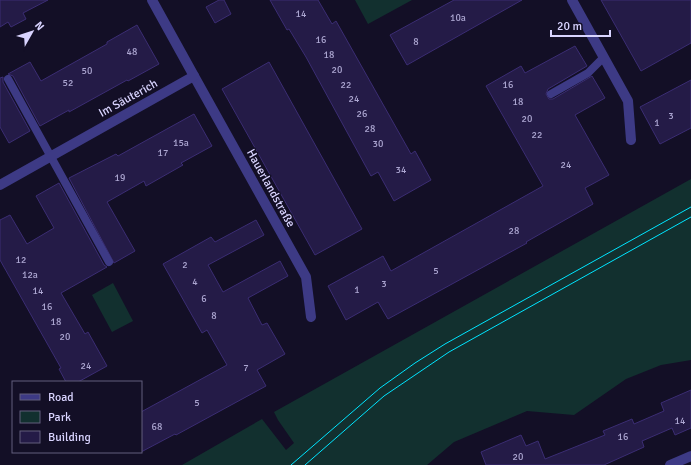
<svg xmlns="http://www.w3.org/2000/svg" width="691" height="465" viewBox="0 0 691 465" font-family="Signika,sans-serif">
  <style>
    .green { fill: #12302f }
    .building { fill: #241b47; stroke: #3b2d73 }
    .lines { fill: none; stroke-linecap: round; stroke-linejoin: round }
    .service { stroke: #3d3a85; stroke-width: 8 }
    .minor { stroke: #3d3a85; stroke-width: 10 }
    .tram { stroke: #00e5ff; stroke-width: 1 }
    .labels { text-anchor: middle; stroke-width: 3; stroke-linejoin: round; paint-order: stroke }
    .number-label { font-size: 10px; fill: #aca6d1 }
    .street-label { font-size: 12px; fill: #d9d4ff; stroke: #130f26 }
  </style>
  <rect width="100%" height="100%" fill="#130f26"/>
  <g class="green">
    <path d="M355 0H412L368 24Z"/>
    <path d="M691 179V360L661 365 626 379 574 415 527 411 454 442 427 465H182L262 419 286 450 294 443 278 420 274 412Z"/>
    <path d="M113 283 133 321 112 332 92 295Z"/>
  </g>
  <g class="building">
    <path d="M0 0H48L23 13 26 19 11 27 8 22 0 27Z"/>
    <path d="M219 0H224L231 14 215 23 206 7Z"/>
    <path d="M270 0H318L332 24 336 21 411 154 415 151 431 180 394 201 378 172 371 176 306 57 289 29 287 30Z"/>
    <path d="M454 0H522L407 65 390 35Z"/>
    <path d="M601 0H691V43L641 71Z"/>
    <path d="M137 25 159 64 128 81 127 80 69 112V110L40 126 13 76 8 74 30 62 41 81 107 44V42Z"/>
    <path d="M575 46 587 66 548 89 546 94 549 99H553L592 76 605 98 575 115 609 175 585 188 593 204 526 242 527 243 388 319 378 302 346 320 328 286 383 256 391 271 543 186 486 86 521 66 525 73Z"/>
    <path d="M269 62 362 229 315 255 222 89Z"/>
    <path d="M3 77V82L30 131 9 143 0 127V78Z"/>
    <path d="M691 80V128L660 144 640 107Z"/>
    <path d="M194 114 212 146 181 163 183 165 146 186 144 181 107 202 135 251 114 263 69 178 116 154 118 156Z"/>
    <path d="M59 183 104 265 107 267 61 293 85 334 88 332 107 366 78 382H66L59 369 61 368 0 260V220L10 215 27 244 54 228 36 196Z"/>
    <path d="M256 220 264 235 208 265 223 292 280 261 288 276 248 298 262 325 267 323 285 354 257 370 266 386 176 435 175 434 141 452V412L227 365 207 330 202 333 163 264 211 237 215 242Z"/>
    <path d="M691 390V428L675 435 672 428 642 441 644 447 604 465H486L481 452 521 435 526 446 538 441 545 459 605 435 603 431 632 419 634 424 664 411 661 403Z"/>
  </g>
  <g class="lines">
    <g class="service">
      <path d="M8 79 109 262"/>
      <path d="M551 94 588 73 603 58"/>
    </g>
    <g class="minor">
      <path d="M572 0 628 101 631 140"/>
      <path d="M194 76 306 277 311 317"/>
      <path d="M0 185 194 76 152 0"/>
      <path d="M670 465 691 456"/>
    </g>
    <g class="tram">
      <path d="M291 465 380 388 415 363 445 344 691 207"/>
      <path d="M305 465 384 396 449 352 691 217"/>
    </g>
  </g>
  <g class="labels">
    <g class="number-label">
      <text x="301" y="17">14</text>
      <text x="458" y="21">10a</text>
      <text x="321" y="43">16</text>
      <text x="416" y="45">8</text>
      <text x="132" y="55">48</text>
      <text x="329" y="58">18</text>
      <text x="337" y="73">20</text>
      <text x="87" y="74">50</text>
      <text x="68" y="86">52</text>
      <text x="346" y="88">22</text>
      <text x="508" y="88">16</text>
      <text x="354" y="102">24</text>
      <text x="518" y="105">18</text>
      <text x="362" y="117">26</text>
      <text x="671" y="119">3</text>
      <text x="527" y="122">20</text>
      <text x="657" y="126">1</text>
      <text x="370" y="132">28</text>
      <text x="537" y="138">22</text>
      <text x="181" y="146">15a</text>
      <text x="378" y="147">30</text>
      <text x="163" y="156">17</text>
      <text x="566" y="168">24</text>
      <text x="401" y="173">34</text>
      <text x="120" y="181">19</text>
      <text x="514" y="234">28</text>
      <text x="21" y="263">12</text>
      <text x="185" y="268">2</text>
      <text x="436" y="274">5</text>
      <text x="30" y="278">12a</text>
      <text x="195" y="285">4</text>
      <text x="384" y="287">3</text>
      <text x="357" y="293">1</text>
      <text x="38" y="294">14</text>
      <text x="204" y="302">6</text>
      <text x="47" y="310">16</text>
      <text x="214" y="319">8</text>
      <text x="56" y="325">18</text>
      <text x="65" y="340">20</text>
      <text x="86" y="369">24</text>
      <text x="246" y="371">7</text>
      <text x="197" y="406">5</text>
      <text x="680" y="424">14</text>
      <text x="157" y="430">68</text>
      <text x="623" y="440">16</text>
      <text x="518" y="460">20</text>
    </g>
    <g class="street-label">
      <text transform="translate(128 98) rotate(-29)" y="4">Im Säuterich</text>
      <text transform="translate(271 188) rotate(61)" y="4">Hauerlandstraße</text>
    </g>
  </g>
  <rect x="12" y="381" width="130" height="72" fill="#130f26" stroke="#625e7d"/>
  <rect x="20" y="394" width="20" height="6" fill="#3d3a85" stroke="#625e7d"/>
  <text x="48" y="401" font-size="12" fill="#d9d4ff">Road</text>
  <rect x="20" y="411" width="20" height="12" fill="#12302f" stroke="#625e7d"/>
  <text x="48" y="421" font-size="12" fill="#d9d4ff">Park</text>
  <rect x="20" y="431" width="20" height="12" fill="#241b47" stroke="#625e7d"/>
  <text x="48" y="441" font-size="12" fill="#d9d4ff">Building</text>
  <g transform="translate(32 32) rotate(51)" stroke="#130f26" stroke-width="3" paint-order="stroke">
  <path d="M0-3L7 15L0 10L-7 15Z" fill="#d9d4ff"/>
  <text y="-6" font-size="11" font-weight="bold" text-anchor="middle" fill="#d9d4ff">N</text>
  </g>
  <path d="M551 30v6h59v-6" fill="none" stroke="#d9d4ff" stroke-width="2"/>
  <text x="557" y="30" font-size="12" fill="#d9d4ff" stroke="#130f26" stroke-width="3" paint-order="stroke">20 m</text>
</svg>
